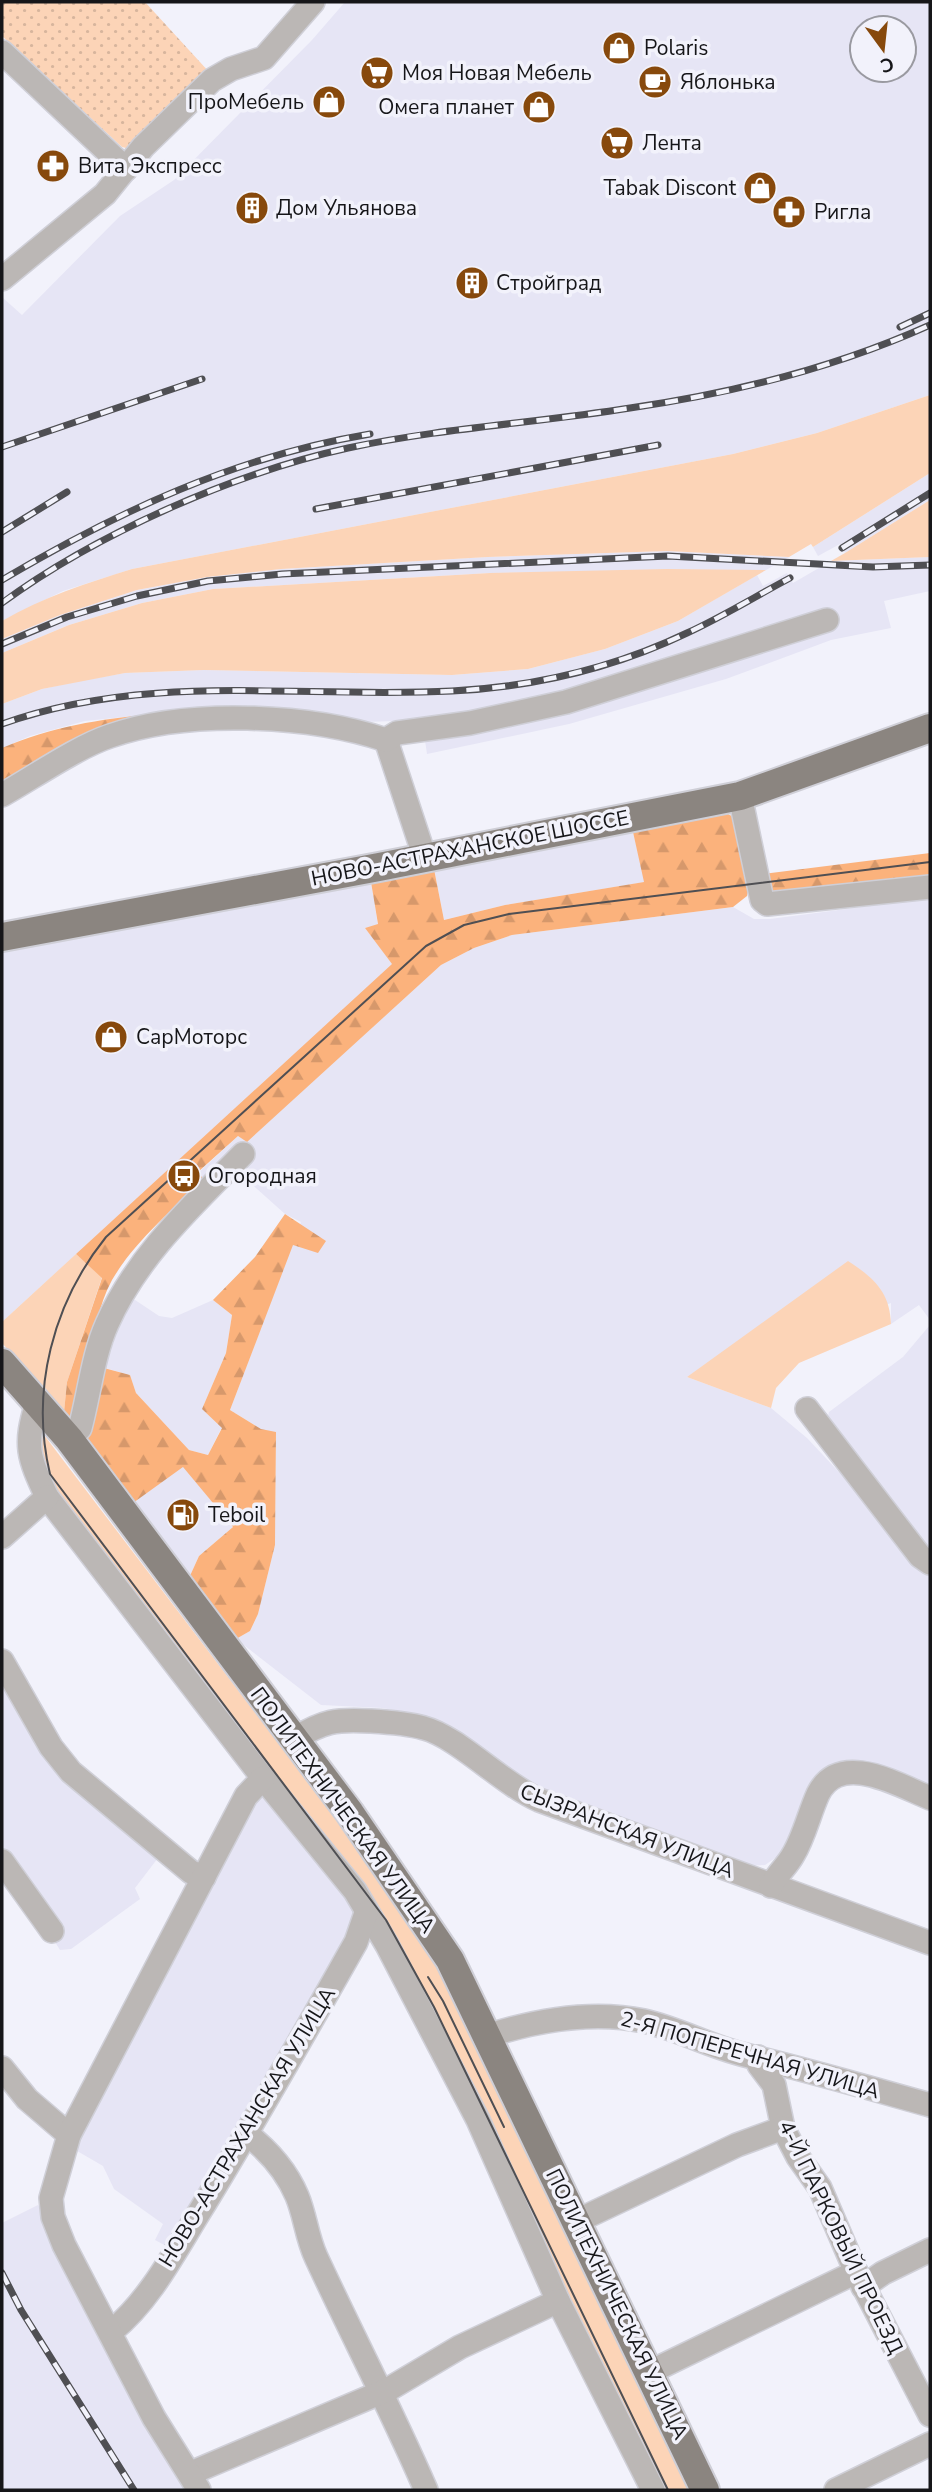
<svg xmlns="http://www.w3.org/2000/svg" width="932" height="2492" viewBox="0 0 932 2492" font-family="'Nunito Sans',sans-serif">
  <style>
    .built { fill: #e6e5f5; fill-rule: evenodd }
    .grass { fill: #fcd4b7 }
    .forest { fill: url(#forest-firs) }
    .park { fill: url(#park-dots) }
    .lines { fill: none; stroke-linecap: round; stroke-linejoin: round }
    .minor-casing { stroke: #cfcfd7; stroke-width: 26 }
    .major-casing { stroke: #cfcfd7; stroke-width: 32 }
    .minor { stroke: #bbb7b5; stroke-width: 23 }
    .major { stroke: #8b8580; stroke-width: 28 }
    .tram { stroke: #4f4f53; stroke-width: 2 }
    .rail-casing { stroke: #4f4f53; stroke-width: 7 }
    .rail { stroke: #f2f2fb; stroke-width: 4.5; stroke-dasharray: 13; stroke-linecap: butt }
    .labels { text-anchor: middle; stroke-width: 7; stroke-linejoin: round; paint-order: stroke }
    .poi-label { font-size: 21px; fill: #161619; stroke: #f2f2fb; text-anchor: start }
    .street-label { font-size: 21px; fill: #161619; stroke: #f2f2fb }
  </style>
  <defs>
    <pattern id="forest-firs" width="22" height="20" patternUnits="userSpaceOnUse" patternTransform="scale(1.75)"><rect width="22" height="20" fill="#fbb27c"/><path d="M5 1l3.5 6h-7zM16 11l3.5 6h-7z" fill="#d6986b"/></pattern>
    <pattern id="park-dots" width="8" height="8" patternUnits="userSpaceOnUse" patternTransform="scale(1.75)"><rect width="8" height="8" fill="#fcd4b7"/><path d="M2 2h.1M6 6h.1" fill="none" stroke="#d7b59d" stroke-width="1.8" stroke-linecap="round"/></pattern>
  </defs>
  <rect width="100%" height="100%" fill="#f2f2fb"/>
  <g class="built">
    <path d="M345 2H930V395L817 433 733 454 132 569 63 591 2 621V297L22 315 120 216 174 180 312 40ZM862 28H904V70H862Z"/>
    <path d="M930 473V500L845 553 840 544 818 556 813 547Z"/>
    <path d="M667 551 789 557 766 570 490 573 213 589 142 603 69 625 2 653V639L60 615 137 590 207 577 281 569 488 557Z"/>
    <path d="M930 557V591L884 601 891 628 831 640 726 679 569 724 427 754 422 720 366 722 272 712 153 714 85 721 30 736 2 748V704L42 689 84 680 125 673 204 670 452 675 528 669 605 649 678 621 757 575 763 586 787 573 793 583 831 561Z"/>
    <path d="M633 832 645 882 505 905 444 920 434 869Z"/>
    <path d="M371 882 378 925 365 928 393 964 2 1322V951Z"/>
    <path d="M930 898V1320L919 1305 891 1324V1303L687 1377 771 1408 807 1438 930 1569V1787L856 1762 784 1852 765 1865 747 1866 549 1796 429 1719 383 1708 321 1705 236 1639 250 1631 258 1614 275 1545 276 1433 261 1429 230 1410 301 1222 285 1214 236 1170 204 1180 198 1173 238 1136 247 1141 441 965 474 948 512 935 733 907 754 919H770Z"/>
    <path d="M129 1296 159 1316 172 1318 213 1300 232 1315 226 1353 202 1409 222 1427 208 1455 189 1450 136 1393 130 1375 105 1368Z"/>
    <path d="M930 1325V1553L827 1421 829 1412 903 1357Z"/>
    <path d="M183 1466 233 1527 199 1556 189 1578 133 1503Z"/>
    <path d="M2 1666 47 1749 161 1854 135 1888 140 1899 71 1949 60 1950 2 1856Z"/>
    <path d="M259 1797 268 1798 356 1908V1922L170 2248 155 2240 163 2224 114 2189 103 2166 72 2148 215 1866Z"/>
    <path d="M38 2205 152 2420 192 2490H2V2223Z"/>
  </g>
  <g class="grass">
    <path d="M930 395V473L813 547 811 544 789 557 667 551 488 557 281 569 207 577 137 590 60 615 2 639V621C43 597 87 583 132 569L733 454 817 433Z"/>
    <path d="M930 500V557L831 561 845 553Z"/>
    <path d="M667 569 766 570 678 621 605 649 528 669 452 675 204 670 125 673 42 689 2 704V653L69 625 142 603 213 589 490 573Z"/>
    <path d="M76 1254 102 1277 67 1382 64 1412 2 1343V1322Z"/>
    <path d="M848 1261C874 1278 890 1292 891 1324L799 1363 776 1388 771 1408 687 1377Z"/>
    <path d="M41 1431 405 1910 454 1996 689 2490H657L427 2009 50 1490 37 1432Z"/>
  </g>
  <g class="forest">
    <path d="M153 714 107 732 2 788V748C51 727 100 719 153 714Z"/>
    <path d="M728 814 735 818 751 877 747 896 733 907 512 935 474 948 441 965 247 1142 238 1136 198 1172 204 1180C172 1210 135 1241 112 1280 98 1305 94 1337 89 1364L130 1375 136 1393 189 1450 208 1455 222 1428 202 1409 226 1353 232 1315 213 1300 255 1257 285 1214 326 1241 318 1253 293 1245 230 1410 261 1429 276 1432 275 1545 258 1614 250 1631 236 1639 189 1578 199 1556 233 1527 183 1467 133 1503 64 1412 67 1382 102 1278 76 1254 392 964 365 928 378 924 371 882 434 869 444 920 505 905 644 882 633 832Z"/>
    <path d="M930 853V881L768 893 763 874Z"/>
  </g>
  <path class="park" d="M2 2H145L210 73 130 149 122 147 2 36Z"/>
  <g class="lines">
    <defs>
      <g id="minor">
        <path d="M2 52 126 169"/>
        <path d="M2 279 105 194 143 147 212 80 231 69 264 58 313 2"/>
        <path d="M386 740 425 858"/>
        <path d="M2 795C34 777 77 747 110 736 187 709 308 714 386 740L397 733 470 723 566 702 827 620"/>
        <path d="M740 796 762 900 767 904 930 887"/>
        <path d="M37 1403C24 1446 28 1456 47 1497L263 1778 355 1891 387 1945 478 2120 558 2301 653 2490"/>
        <path d="M807 1409 920 1556 930 1563"/>
        <path d="M69 1439 80 1428C89 1395 93 1355 107 1324 137 1256 192 1206 243 1154"/>
        <path d="M2 1537 47 1497"/>
        <path d="M2 1661 51 1747 71 1772 191 1872 204 1877"/>
        <path d="M294 1739C324 1721 335 1719 370 1721 388 1722 407 1723 424 1728 458 1737 501 1783 539 1800L930 1943"/>
        <path d="M2 1861 52 1931"/>
        <path d="M771 1886C777 1874 787 1866 793 1855 804 1837 809 1814 818 1794 840 1750 898 1785 930 1798"/>
        <path d="M487 2036C537 2020 592 2010 644 2021 679 2029 711 2047 745 2055 807 2070 869 2088 930 2105"/>
        <path d="M758 2057 759 2065 774 2085 783 2128 798 2157 820 2188 856 2272 930 2415"/>
        <path d="M2 2068 27 2099 69 2135"/>
        <path d="M247 2134C269 2151 286 2170 297 2196 305 2215 307 2238 316 2257 352 2335 392 2411 426 2490"/>
        <path d="M577 2221 737 2145 783 2128"/>
        <path d="M863 2287 883 2273 930 2250"/>
        <path d="M112 2331C150 2300 174 2253 200 2211 254 2123 305 2032 356 1942L366 1913"/>
        <path d="M650 2372 856 2272"/>
        <path d="M191 2473 389 2389 460 2347 558 2301"/>
        <path d="M199 2490 154 2418 64 2245 53 2217 51 2198 69 2135 246 1796 263 1778"/>
        <path d="M836 2490 930 2444"/>
      </g>
      <g id="major">
        <path d="M2 937 379 867 740 796 930 728"/>
        <path d="M2 1363 69 1439 350 1813 450 1960 705 2490"/>
      </g>
    </defs>
    <use href="#minor" class="minor-casing"/>
    <use href="#major" class="major-casing"/>
    <use href="#minor" class="minor"/>
    <use href="#major" class="major"/>
    <g class="tram">
      <path d="M428 1977 443 2001 504 2127"/>
      <path d="M668 2490 434 2007 386 1920 50 1474C30 1390 53 1303 106 1237L426 946 464 925 509 914 930 862"/>
    </g>
    <defs>
      <g id="rail">
        <path d="M900 327 930 313"/>
        <path d="M2 447 202 379"/>
        <path d="M316 509 658 445"/>
        <path d="M2 532 67 492"/>
        <path d="M842 548 930 493"/>
        <path d="M2 580C117 512 237 456 370 434"/>
        <path d="M2 603C96 534 234 473 348 448 441 428 536 423 630 408 734 393 835 368 930 325"/>
        <path d="M2 644 67 617 137 596 208 581 282 574 668 556 873 567 930 565"/>
        <path d="M2 724C151 671 299 699 452 691 532 687 614 668 687 633 722 617 756 596 790 578"/>
        <path d="M2 2273 21 2310 134 2490"/>
      </g>
    </defs>
    <use href="#rail" class="rail-casing"/>
    <use href="#rail" class="rail"/>
  </g>
  <defs>
    <symbol id="shop-disc" viewBox="-11 -11 22 22"><circle r="9.5" fill="#87490c" stroke="#f2f2fb"/><path d="M-5-2.5h2.3a2.7 3.5 0 0 1 5.4 0H5L5.5 6h-11ZM-1.5-2.5h3a1.5 2.3 0 0 0-3 0Z" fill="#fff"/></symbol>
    <symbol id="supermarket-disc" viewBox="-11 -11 22 22"><circle r="9.5" fill="#87490c" stroke="#f2f2fb"/><path d="M-6-5.5h2.5l.6 2H6L4.5 2H-2.5L-4.4-4H-6ZM-1.5 3.2a1.3 1.3 0 1 0 .1 0ZM3 3.2a1.3 1.3 0 1 0 .1 0Z" fill="#fff"/></symbol>
    <symbol id="cafe-disc" viewBox="-11 -11 22 22"><circle r="9.5" fill="#87490c" stroke="#f2f2fb"/><path d="M-5.5-4.5H6V0H3Q3 3.5 0 3.5H-2.5Q-5.5 3.5-5.5 0ZM3-3.2v2h1.7v-2ZM-6 4.5H4V6H-6Z" fill="#fff"/></symbol>
    <symbol id="pharmacy-disc" viewBox="-11 -11 22 22"><circle r="9.5" fill="#87490c" stroke="#f2f2fb"/><path d="M-2-6h4v4h4v4h-4v4h-4v-4h-4v-4h4Z" fill="#fff"/></symbol>
    <symbol id="building-disc" viewBox="-11 -11 22 22"><circle r="9.5" fill="#87490c" stroke="#f2f2fb"/><path d="M-4-6H4V6H1V3H-1V6H-4ZM-2.5-4.3h1.7v1.8h-1.7ZM.8-4.3h1.7v1.8H.8ZM-2.5-1h1.7V.8h-1.7ZM.8-1h1.7V.8H.8Z" fill="#fff"/></symbol>
    <symbol id="bus-disc" viewBox="-11 -11 22 22"><circle r="9.5" fill="#87490c" stroke="#f2f2fb"/><path d="M-5-6H5V4H4V6H2V4H-2V6H-4V4H-5ZM-3.5-4V0h7V-4ZM-3.5 1.2v1.5H-2V1.2ZM2 1.2v1.5H3.5V1.2Z" fill="#fff"/></symbol>
    <symbol id="fuel-disc" viewBox="-11 -11 22 22"><circle r="9.5" fill="#87490c" stroke="#f2f2fb"/><path d="M-5.5-6h7V0h2V4h1.3V-2.5L3-4.5l.8-.8L6-3V5H2.5V1h-1V6h-7ZM-4.2-4.7v3.2H.2V-4.7Z" fill="#fff"/></symbol>
  </defs>
  <g fill-rule="evenodd">
    <use href="#shop-disc" x="600" y="29" width="38" height="38"/>
    <use href="#supermarket-disc" x="358" y="54" width="38" height="38"/>
    <use href="#cafe-disc" x="636" y="63" width="38" height="38"/>
    <use href="#shop-disc" x="310" y="83" width="38" height="38"/>
    <use href="#shop-disc" x="520" y="88" width="38" height="38"/>
    <use href="#supermarket-disc" x="598" y="124" width="38" height="38"/>
    <use href="#pharmacy-disc" x="34" y="147" width="38" height="38"/>
    <use href="#shop-disc" x="741" y="169" width="38" height="38"/>
    <use href="#building-disc" x="233" y="189" width="38" height="38"/>
    <use href="#pharmacy-disc" x="770" y="193" width="38" height="38"/>
    <use href="#building-disc" x="453" y="264" width="38" height="38"/>
    <use href="#shop-disc" x="92" y="1018" width="38" height="38"/>
    <use href="#bus-disc" x="165" y="1157" width="38" height="38"/>
    <use href="#fuel-disc" x="164" y="1496" width="38" height="38"/>
  </g>
  <g class="labels">
    <g class="poi-label">
      <text x="644" y="55">Polaris</text>
      <text x="402" y="80">Моя Новая Мебель</text>
      <text x="680" y="89">Яблонька</text>
      <text x="304" y="109" text-anchor="end">ПроМебель</text>
      <text x="514" y="114" text-anchor="end">Омега планет</text>
      <text x="642" y="150">Лента</text>
      <text x="78" y="173">Вита Экспресс</text>
      <text x="736" y="195" text-anchor="end">Tabak Discont</text>
      <text x="276" y="215">Дом Ульянова</text>
      <text x="814" y="219">Ригла</text>
      <text x="496" y="290">Стройград</text>
      <text x="136" y="1044">СарМоторс</text>
      <text x="208" y="1183">Огородная</text>
      <text x="208" y="1522">Teboil</text>
    </g>
    <g class="street-label">
      <text transform="translate(470 848) rotate(-11)" y="7">НОВО-АСТРАХАНСКОЕ ШОССЕ</text>
      <text transform="translate(343 1810) rotate(54)" y="7">ПОЛИТЕХНИЧЕСКАЯ УЛИЦА</text>
      <text transform="translate(627 1831) rotate(21)" y="7">СЫЗРАНСКАЯ УЛИЦА</text>
      <text transform="translate(750 2055) rotate(16)" y="7">2-Я ПОПЕРЕЧНАЯ УЛИЦА</text>
      <text transform="translate(247 2127) rotate(-59)" y="7">НОВО-АСТРАХАНСКАЯ УЛИЦА</text>
      <text transform="translate(841 2237) rotate(64)" y="7">4-Й ПАРКОВЫЙ ПРОЕЗД</text>
      <text transform="translate(617 2304) rotate(64)" y="7">ПОЛИТЕХНИЧЕСКАЯ УЛИЦА</text>
    </g>
  </g>
  <rect width="932" height="2492" fill="none" stroke="#161619" stroke-width="7"/>
  <g transform="translate(883 49) rotate(165)"><circle r="33" fill="#f2f2fb" stroke="#9a9aa1" stroke-width="2"/>
  <path d="M0-5L12 26L0 18L-12 26Z" fill="#87490c"/>
  <text y="-10" font-size="19" font-weight="bold" text-anchor="middle" fill="#161619">С</text>
  </g>
</svg>
